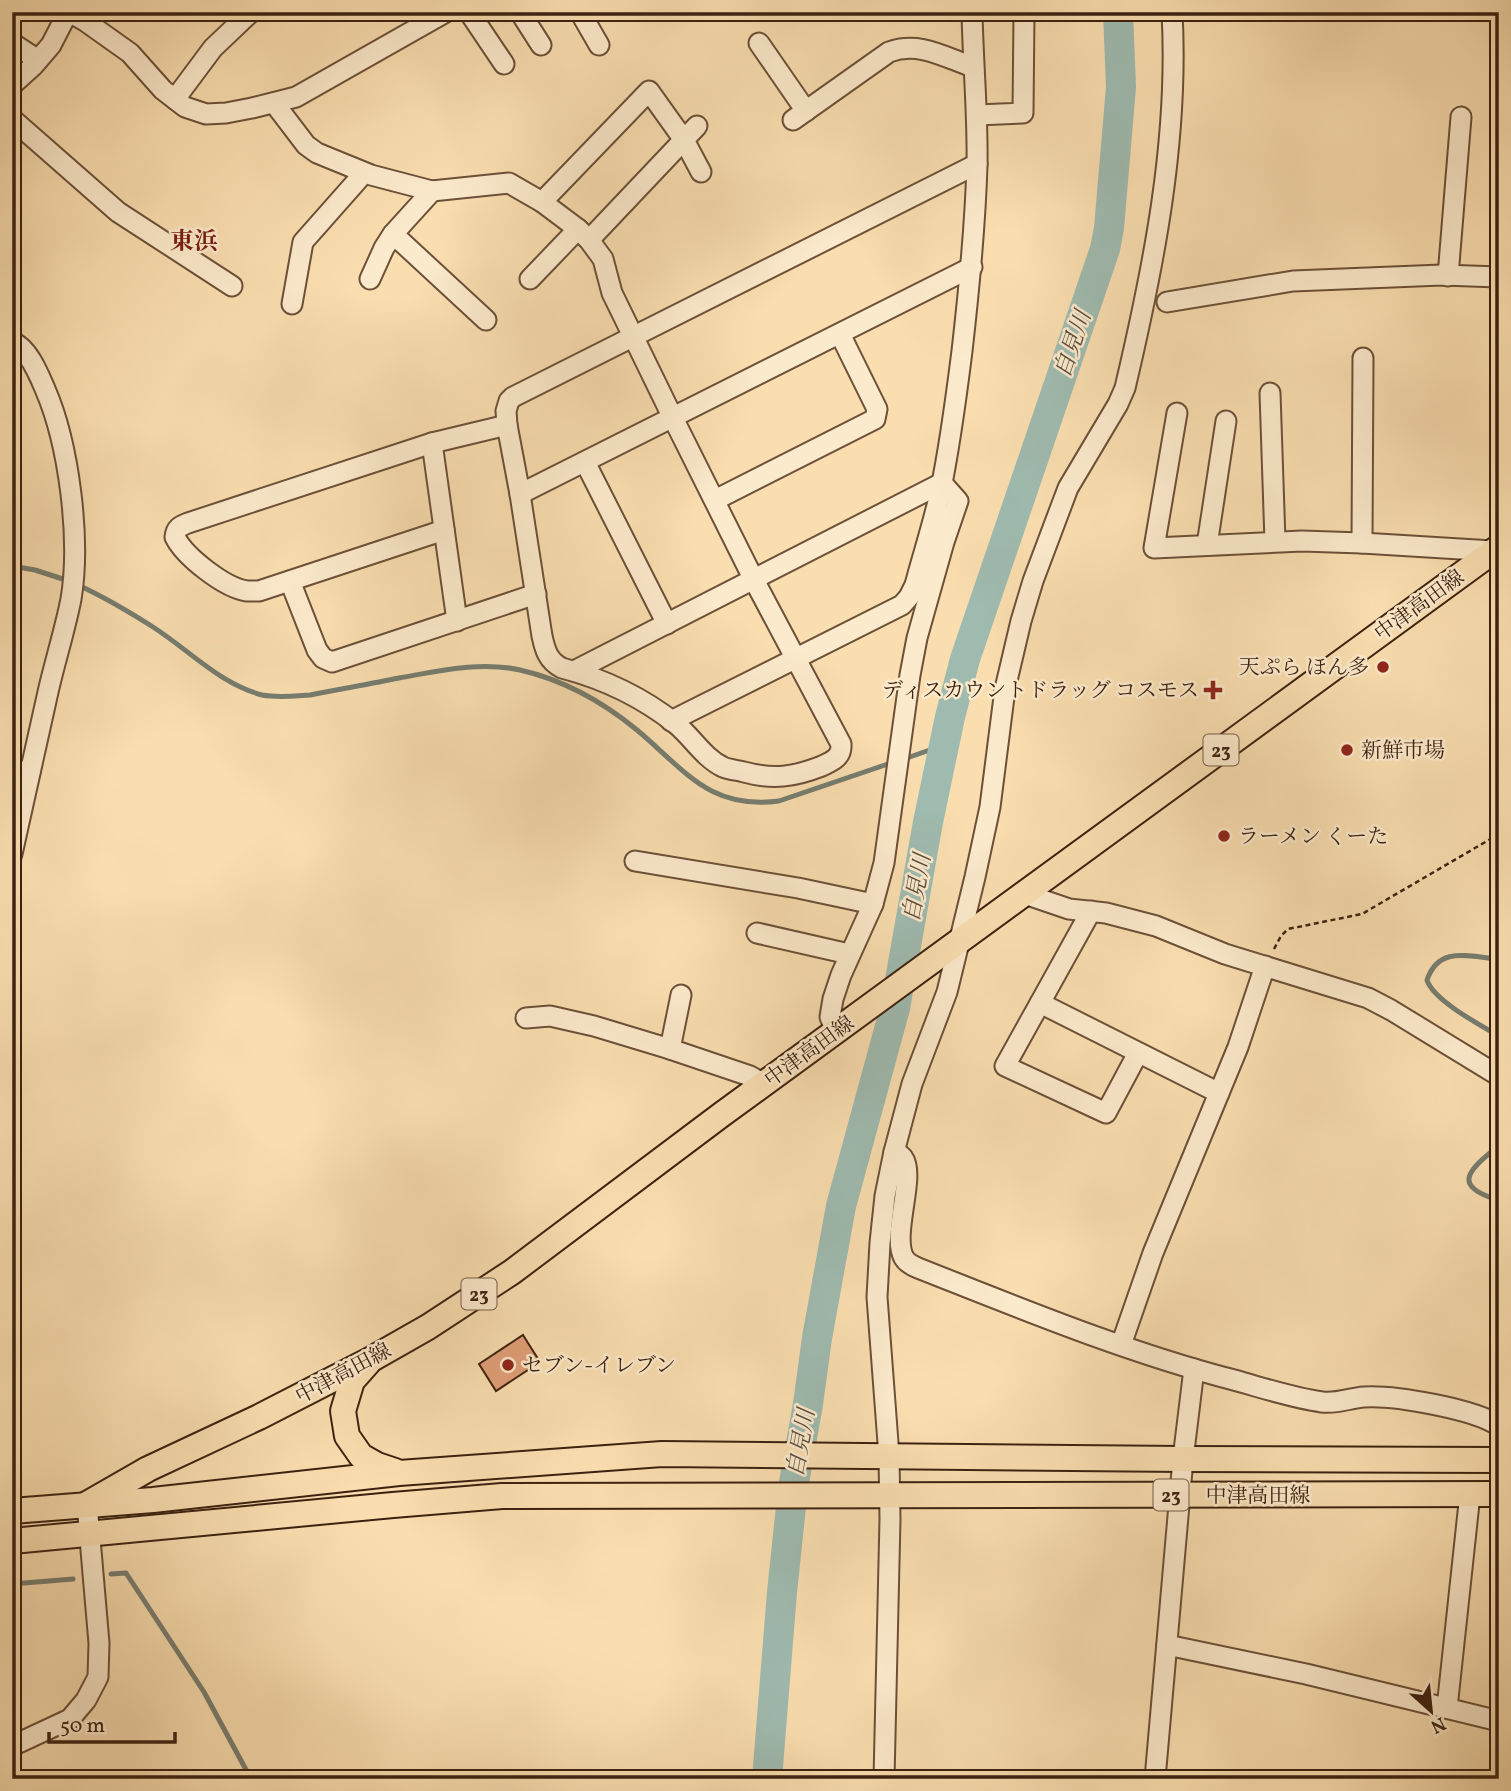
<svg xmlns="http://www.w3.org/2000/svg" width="1511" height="1791" viewBox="0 0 1511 1791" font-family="Vollkorn,'Noto Serif JP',serif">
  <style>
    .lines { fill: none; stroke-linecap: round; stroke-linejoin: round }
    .stream { stroke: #777d70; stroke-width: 5 }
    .river { stroke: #9fbbb0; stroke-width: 30 }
    .building { fill: #e19f78; stroke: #3c2110; stroke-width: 2 }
    .minor-casing { stroke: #6c5038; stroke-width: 23 }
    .major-casing { stroke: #3c2110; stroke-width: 28 }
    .path { stroke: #3c2110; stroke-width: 2.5; stroke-dasharray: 5 3.5; stroke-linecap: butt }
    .minor { stroke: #fceacc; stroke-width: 19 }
    .major { stroke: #fadeb0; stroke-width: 24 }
    .poi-dot { fill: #8f2418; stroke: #fceacc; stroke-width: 2.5 }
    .labels { text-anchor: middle; stroke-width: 5; stroke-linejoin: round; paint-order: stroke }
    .shield { fill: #fceacc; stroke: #765d48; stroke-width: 2 }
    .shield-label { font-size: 19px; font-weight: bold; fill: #3c2110 }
    .street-label { font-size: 21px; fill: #3c2110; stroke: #fceacc }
    .poi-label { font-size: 21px; fill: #3c2110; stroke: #fceacc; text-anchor: start }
    .water-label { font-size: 23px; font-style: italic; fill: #5a4f40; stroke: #fceacc }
    .quarter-label { font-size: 24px; font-weight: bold; fill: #7a1f14; stroke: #fceacc }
  </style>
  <rect width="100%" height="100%" fill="#fadeb0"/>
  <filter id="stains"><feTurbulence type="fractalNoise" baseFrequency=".00286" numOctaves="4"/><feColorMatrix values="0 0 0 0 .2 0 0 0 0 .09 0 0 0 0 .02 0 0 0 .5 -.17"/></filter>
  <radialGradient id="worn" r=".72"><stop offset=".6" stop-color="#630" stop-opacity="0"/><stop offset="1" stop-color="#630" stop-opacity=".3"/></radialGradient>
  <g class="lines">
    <g class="stream">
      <path d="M12 566 35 570 69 581"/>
      <path d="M78 585C102 596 131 613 153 627 189 650 220 684 262 695 278 698 294 696 310 695 340 689 370 684 399 678 439 671 480 661 520 670 564 680 603 702 637 730 685 770 709 810 779 801L894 762"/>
      <path d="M904 759 944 745"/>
      <path d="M1499 959C1469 957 1439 945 1427 980 1433 1000 1480 1025 1499 1036"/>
      <path d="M1499 1146C1491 1152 1463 1172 1470 1184 1475 1193 1490 1197 1499 1201"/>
      <path d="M111 1574 126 1573 204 1692 251 1779"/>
      <path d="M12 1584 73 1579"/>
    </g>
    <path class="river" d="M767 1779 782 1592 793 1488 808 1404 817 1338 841 1206 895 1008 928 822 950 717 965 659 1105 249 1109 228 1121 87 1118 12"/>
  </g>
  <path class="building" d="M523 1335 540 1362 496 1391 479 1364Z"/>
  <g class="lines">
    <defs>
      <g id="minor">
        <path d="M69 12 85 21 130 53 163 90 185 107 206 114 226 113 252 108 296 97 446 12"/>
        <path d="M469 12 504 64"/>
        <path d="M520 12 541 45"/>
        <path d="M580 12 599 45"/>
        <path d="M12 43 38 60"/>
        <path d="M759 43 806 111"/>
        <path d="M12 85 33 66 51 45 68 12"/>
        <path d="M175 99 213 48 251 12"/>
        <path d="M274 103 306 145 317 153 371 175 432 191 509 183 542 202 578 229 589 240 603 259 612 293 673 418 754 580 841 744C842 757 833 761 822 766 794 777 773 780 744 772 737 770 730 770 723 767 704 758 692 737 676 724 642 697 604 679 562 668 548 661 545 650 542 636L520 494 507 425 506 411 509 401 513 397 977 164"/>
        <path d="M977 115 1023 113 1024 12"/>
        <path d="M12 119 118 212 232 286"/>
        <path d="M793 120 889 52C919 41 944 57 973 67"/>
        <path d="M542 202 649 91 684 140 701 172"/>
        <path d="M393 234 486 320"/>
        <path d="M589 240 697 126"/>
        <path d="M1448 276 1461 117"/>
        <path d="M370 279 384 248 393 234 432 191"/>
        <path d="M530 279 578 229"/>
        <path d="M1167 302 1293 281 1442 275 1499 277"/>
        <path d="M292 304 303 242 364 173"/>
        <path d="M12 342C28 347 39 375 45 389 69 444 81 539 71 599 65 630 55 661 48 692 36 746 24 800 12 854"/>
        <path d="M1270 393 1275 541"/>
        <path d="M1177 413 1154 548 1302 541 1362 543 1493 551"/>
        <path d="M432 443 457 621"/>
        <path d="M585 462 667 624"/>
        <path d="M520 494 972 267"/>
        <path d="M715 500 875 419 877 409 840 334"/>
        <path d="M444 530 259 591C258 591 248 591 247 591 225 588 185 557 175 537 176 528 180 526 188 523L432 443 507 425"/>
        <path d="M1362 543 1363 358"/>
        <path d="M1207 545 1226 421"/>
        <path d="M290 581 317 650 323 658 332 662 536 594"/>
        <path d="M574 671 942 483 958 501 944 542 917 638 910 675 884 863 873 904 841 975 833 999 830 1017 836 1031"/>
        <path d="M671 721 902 605 909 597 915 585C923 555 933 524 940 493 950 446 956 399 962 351 969 290 975 228 977 166 978 115 973 64 972 12"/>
        <path d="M12 770 30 772"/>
        <path d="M635 861 798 888 873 904"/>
        <path d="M1025 894 1069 909 1106 913 1156 926 1225 954 1368 998 1391 1010 1499 1076"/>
        <path d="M1091 911 1040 1003 1219 1093"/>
        <path d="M757 933 849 954"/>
        <path d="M1040 1003 1005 1066 1106 1113 1138 1053"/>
        <path d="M526 1018 550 1016 594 1026 670 1049 750 1076 764 1084"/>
        <path d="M670 1049 681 995"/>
        <path d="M894 1152C899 1154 900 1154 903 1158 916 1176 891 1235 904 1258 907 1263 913 1266 918 1268 1022 1309 1126 1352 1234 1380 1263 1388 1293 1398 1322 1402 1337 1404 1350 1398 1364 1397 1394 1395 1475 1409 1499 1426"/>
        <path d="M1121 1345 1153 1253 1238 1047 1265 966"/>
        <path d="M1167 1645 1306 1674 1499 1721"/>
        <path d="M1447 1708 1470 1494"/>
        <path d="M12 1746 70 1719 86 1700 98 1677 99 1643 87 1504"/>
        <path d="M884 1779 890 1519 889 1456 877 1297 880 1243 885 1196 894 1152 912 1084 947 992 975 877 990 807 1005 689 1021 621 1033 581 1068 488 1118 404 1125 388C1154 265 1179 139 1172 12"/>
        <path d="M1155 1779 1183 1459 1194 1369"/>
      </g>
      <g id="major">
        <path d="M368 1363 352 1381 343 1411 347 1436 361 1456 377 1465 395 1471"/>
        <path d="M87 1504 148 1469 259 1417 370 1360 428 1327 512 1272 721 1115 1499 547"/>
        <path d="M12 1511 153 1500 399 1473 662 1454 1183 1459 1499 1460"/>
        <path d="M12 1541 393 1505 502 1496 1499 1494"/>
      </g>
    </defs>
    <use href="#minor" class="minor-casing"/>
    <use href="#major" class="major-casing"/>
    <path class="path" d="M1274 949 1281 936 1288 929 1362 914 1499 834"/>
    <use href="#minor" class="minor"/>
    <use href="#major" class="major"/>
  </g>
  <g class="poi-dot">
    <circle cx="1383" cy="667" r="7"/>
    <path d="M1209.5 679.5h7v7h7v7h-7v7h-7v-7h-7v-7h7z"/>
    <circle cx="1347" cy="750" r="7"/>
    <circle cx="1224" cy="836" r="7"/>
    <circle cx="508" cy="1365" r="7"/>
  </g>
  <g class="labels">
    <g class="shield">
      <rect x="1203.5" y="734.5" width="35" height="31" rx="5"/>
      <rect x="461.5" y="1278.5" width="35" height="31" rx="5"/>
      <rect x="1153.5" y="1479.5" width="35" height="31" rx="5"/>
    </g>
    <g class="shield-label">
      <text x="1221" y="757">23</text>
      <text x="479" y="1301">23</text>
      <text x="1171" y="1502">23</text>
    </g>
    <g class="street-label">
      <text transform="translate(1419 605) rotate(-36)" y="7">中津高田線</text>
      <text transform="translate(809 1051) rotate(-36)" y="7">中津高田線</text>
      <text transform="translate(343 1373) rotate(-28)" y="7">中津高田線</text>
      <text x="1258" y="1502">中津高田線</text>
    </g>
    <g class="poi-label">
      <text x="1369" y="674" text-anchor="end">天ぷら ほん多</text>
      <text x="1199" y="697" text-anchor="end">ディスカウントドラッグ コスモス</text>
      <text x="1361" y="757">新鮮市場</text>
      <text x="1238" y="843">ラーメン くーた</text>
      <text x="522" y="1372">セブン-イレブン</text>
    </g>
    <g class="water-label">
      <text transform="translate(1072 344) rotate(-71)" y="8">自見川</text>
      <text transform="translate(916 888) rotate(-80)" y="8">自見川</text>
      <text transform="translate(800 1443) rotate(-80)" y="8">自見川</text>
    </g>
    <g class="quarter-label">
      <text x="194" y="249">東浜</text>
    </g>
  </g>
  <rect width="1511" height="1791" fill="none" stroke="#fadeb0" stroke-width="42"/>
  <rect x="14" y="14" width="1483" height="1763" fill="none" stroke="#3c2110" stroke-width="3.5"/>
  <rect x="21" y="21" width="1469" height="1749" fill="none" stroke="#3c2110" stroke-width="2"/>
  <g transform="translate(1431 1711) rotate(153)" stroke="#fceacc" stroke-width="5" paint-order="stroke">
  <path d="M0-5L12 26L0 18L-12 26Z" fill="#3c2110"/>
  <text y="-10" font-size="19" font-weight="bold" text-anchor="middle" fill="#3c2110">N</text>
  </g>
  <path d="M49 1732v10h126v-10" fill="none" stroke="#3c2110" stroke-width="3.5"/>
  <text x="60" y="1732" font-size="21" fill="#3c2110" stroke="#fceacc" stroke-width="5" paint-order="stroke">50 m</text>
  <rect width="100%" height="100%" filter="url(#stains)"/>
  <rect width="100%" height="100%" fill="url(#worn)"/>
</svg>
